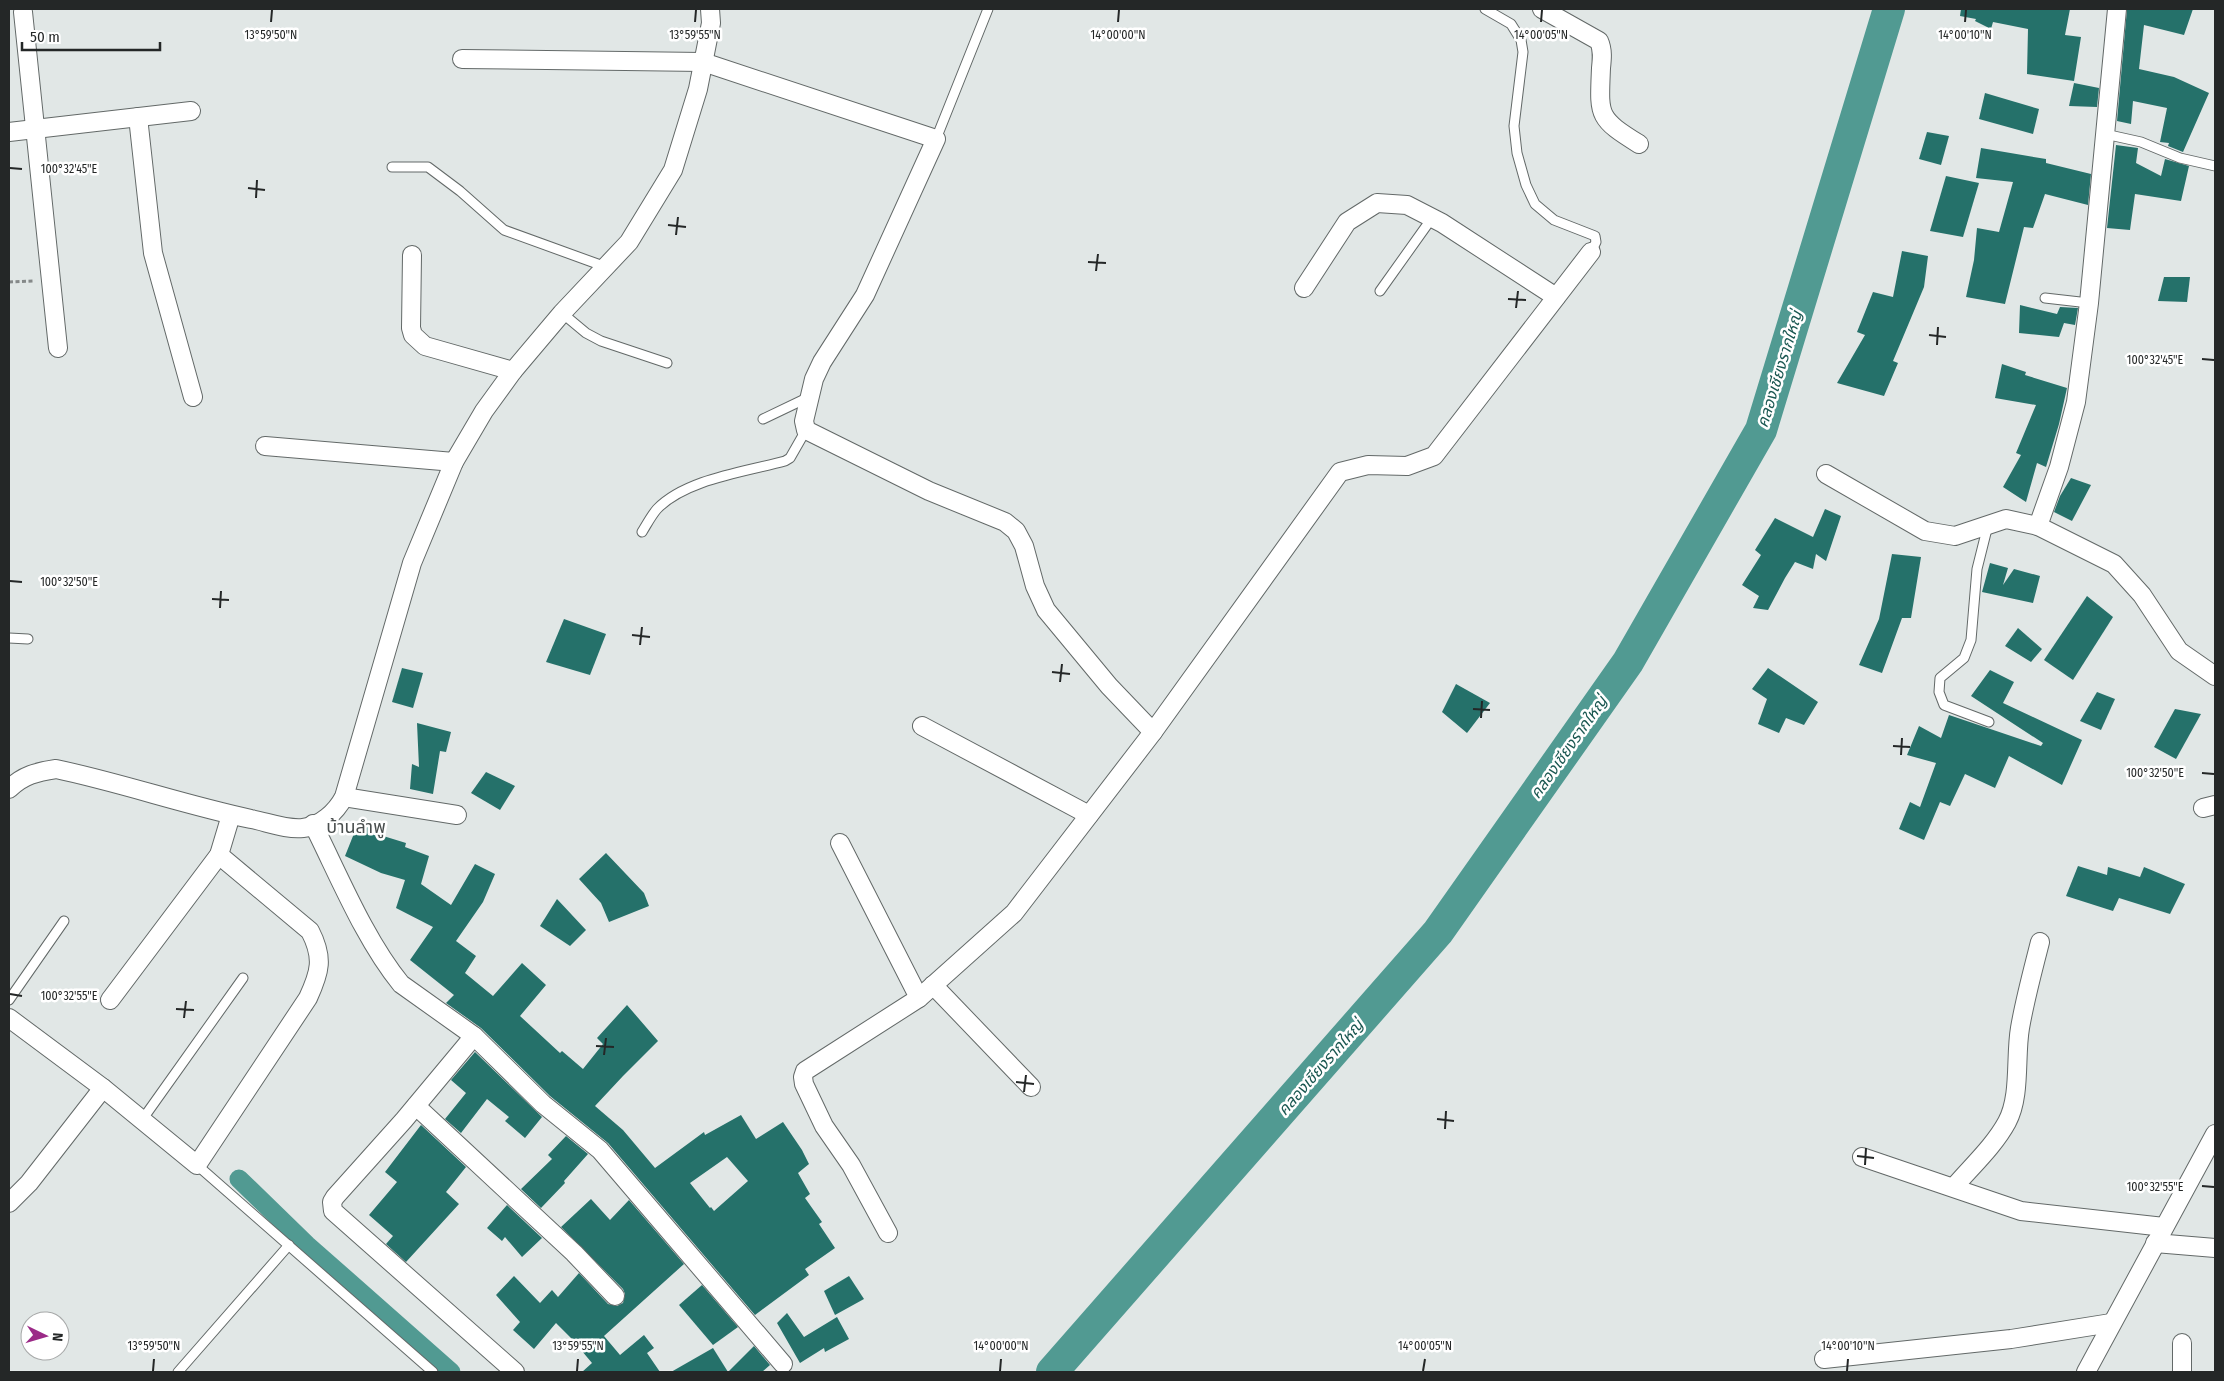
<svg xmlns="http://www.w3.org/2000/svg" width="2224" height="1381" viewBox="0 0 2224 1381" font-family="'Fira Sans Condensed','Noto Sans Thai',sans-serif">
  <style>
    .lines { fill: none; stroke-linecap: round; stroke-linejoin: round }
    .canal { stroke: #519a92; stroke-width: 19 }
    .river { stroke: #519a92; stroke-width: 32 }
    .building { fill: #25716a; fill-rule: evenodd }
    .service-casing { stroke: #636968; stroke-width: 11 }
    .minor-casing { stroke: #636968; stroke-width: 20 }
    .path { stroke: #858989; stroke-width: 3; stroke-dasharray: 4 2.5; stroke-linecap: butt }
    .service { stroke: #fff; stroke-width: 9 }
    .minor { stroke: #fff; stroke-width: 18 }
    .ticks { fill: none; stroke: #242727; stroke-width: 2 }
    .labels { text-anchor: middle; stroke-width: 5; stroke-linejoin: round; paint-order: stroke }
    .water-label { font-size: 16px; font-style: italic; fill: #1a5751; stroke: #fff }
    .quarter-label { font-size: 18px; fill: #494e4e; stroke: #fff }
    .ticks-label { font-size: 12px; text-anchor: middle; fill: #242727; stroke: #fff; stroke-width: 5; stroke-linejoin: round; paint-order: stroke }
  </style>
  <rect width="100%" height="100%" fill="#e1e7e6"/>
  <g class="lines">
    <path class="canal" d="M239 1179 307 1245 451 1372"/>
    <path class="river" d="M1052 1372 1438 932 1628 662 1761 430 1889 9"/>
  </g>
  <g class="building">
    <path d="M1961 9H2070L2065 35 2081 37 2074 81 2027 74 2028 29 1993 22 1991 29 1975 21 1976 19 1960 16Z"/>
    <path d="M2127 9H2193L2184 35 2144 25 2139 69 2174 77 2209 93 2183 152 2168 146 2169 143 2160 142 2167 108 2133 101 2131 124 2117 121Z"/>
    <path d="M2074 83 2099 88 2097 107 2069 106Z"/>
    <path d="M1985 93 2039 109 2033 134 1979 119Z"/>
    <path d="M1927 132 1949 136 1941 165 1919 159Z"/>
    <path d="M2116 145 2138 148 2136 163 2161 176 2165 159 2189 166 2181 201 2135 194 2130 230 2107 228Z"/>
    <path d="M1981 148 2046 159V163L2091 174 2088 205 2045 194 2033 228 2024 227 2005 304 1966 297 1974 260 1977 228 1999 232 2013 182 1976 178Z"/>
    <path d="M1946 176 1979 183 1963 237 1930 231Z"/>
    <path d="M1902 251 1928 256 1924 287 1893 361 1898 363 1884 396 1837 383 1865 335 1857 332 1873 292 1893 297Z"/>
    <path d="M2164 277H2190L2187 302 2158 301Z"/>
    <path d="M2020 305 2057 314 2060 307 2078 308 2075 325 2064 323 2059 337 2019 333Z"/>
    <path d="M2002 364 2026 372 2025 375 2067 388 2059 424 2046 467 2037 463 2026 502 2003 487 2021 455 2016 453 2036 405 1995 398Z"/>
    <path d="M2071 478 2091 485 2072 521 2054 512 2060 496Z"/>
    <path d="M1825 509 1841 516 1826 561 1816 554 1813 569 1795 562 1785 578 1768 610 1753 608 1759 596 1742 585 1761 555 1755 550 1775 518 1813 537Z"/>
    <path d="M1892 554 1921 557 1911 618H1902L1882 673 1859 665 1879 619Z"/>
    <path d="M1990 563 2008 568 2003 585 2014 569 2040 576 2033 603 1982 592Z"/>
    <path d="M2087 596 2113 617 2073 680 2044 660Z"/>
    <path d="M564 619 606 634 590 675 546 662Z"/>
    <path d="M2018 628 2042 649 2031 662 2005 646Z"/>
    <path d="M402 668 423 673 413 708 392 702Z"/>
    <path d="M1768 668 1818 702 1804 725 1786 718 1779 733 1758 724 1767 699 1752 689Z"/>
    <path d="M1990 670 2014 682 2003 703 2082 740 2062 785 2009 756 1995 788 1965 774 1950 806 1940 802 1924 840 1899 829 1910 802 1920 807 1936 763 1907 755 1919 726 1941 738 1949 715 2041 746 2043 743 1971 696Z"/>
    <path d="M1456 684 1490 703 1467 733 1442 712Z"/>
    <path d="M2097 692 2115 699 2101 730 2080 721Z"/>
    <path d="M2175 709 2201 714 2176 759 2154 747Z"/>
    <path d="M417 723 451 732 446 752 440 751 433 794 410 789 412 764 419 767Z"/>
    <path d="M486 772 515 786 500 810 471 793Z"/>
    <path d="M359 821 382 831 380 835 406 843 405 847 429 856 421 884 451 905 475 864 495 874 483 902 456 941 476 956 465 973 493 996 522 963 546 985 520 1016 560 1053 562 1051 583 1069 603 1044 597 1038 627 1005 658 1041 623 1076 595 1106 623 1130 655 1168 704 1132 705 1135 741 1115 756 1139 783 1122 802 1150 809 1164 798 1173 810 1194 805 1198 822 1222 819 1224 835 1248 805 1269 809 1275 755 1315 608 1143 550 1096 481 1028 446 1003 454 995 410 960 433 927 396 908 405 880 381 873 345 856ZM727 1157 748 1181 714 1211 711 1207 710 1208 690 1183Z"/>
    <path d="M606 853 644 893 649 906 609 922 601 903 579 879Z"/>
    <path d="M2078 866 2107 875 2108 867 2140 877 2144 867 2185 884 2170 914 2119 898 2113 911 2066 896Z"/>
    <path d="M557 899 586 930 570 946 540 926Z"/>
    <path d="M475 1052 542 1117 525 1138 505 1121 509 1117 487 1099 461 1133 445 1119 466 1093 451 1080Z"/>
    <path d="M421 1125 466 1167 446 1192 459 1204 406 1262 386 1244 393 1236 369 1215 397 1182 385 1172Z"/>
    <path d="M566 1136 588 1154 564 1181 565 1183 541 1208 521 1189 552 1159 548 1155Z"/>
    <path d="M591 1199 610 1220 629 1200 684 1264 604 1336 620 1355 644 1335 654 1348 647 1353 660 1372H582L592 1363 571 1338 556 1323 534 1349 513 1330 520 1322 496 1295 514 1276 540 1303 552 1290 558 1297 579 1273 608 1304 617 1306 623 1303 625 1294 623 1289 561 1227Z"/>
    <path d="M507 1205 542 1238 522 1257 505 1237 502 1241 487 1228Z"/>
    <path d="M849 1276 864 1299 835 1315 824 1291Z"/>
    <path d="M702 1285 738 1327 713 1345 679 1305Z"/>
    <path d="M787 1313 804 1337 837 1317 849 1339 825 1352 824 1348 800 1363 777 1323Z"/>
    <path d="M754 1346 770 1365 762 1372H671L713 1348 728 1372Z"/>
  </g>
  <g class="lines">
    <defs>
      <g id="service">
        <path d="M1485 9 1511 24 1521 40 1523 52 1514 126 1517 153 1526 185 1535 204 1554 220 1595 236 1596 242 1591 252"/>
        <path d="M2105 134 2141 142 2180 158 2215 166"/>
        <path d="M936 139 988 9"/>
        <path d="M392 167H428L460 191 504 230 606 267"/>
        <path d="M1380 291 1432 218"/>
        <path d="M2045 298 2089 303"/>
        <path d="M562 313 586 333 601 341 667 363"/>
        <path d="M763 419 809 397"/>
        <path d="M1988 525 1977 569 1971 640 1964 658 1940 678 1939 692 1944 705 1989 722"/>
        <path d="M642 532C647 524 651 516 657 509 686 479 745 472 785 461L790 458 806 430"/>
        <path d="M9 638 28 639"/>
        <path d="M9 1000 64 921"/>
        <path d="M142 1120 243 978"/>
        <path d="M197 1165 433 1372"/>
        <path d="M178 1372 289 1245"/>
      </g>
      <g id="minor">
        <path d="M1542 9 1599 41C1603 50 1602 59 1601 68 1599 116 1597 118 1639 144"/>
        <path d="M23 12 58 348"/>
        <path d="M462 59 703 62 936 139 865 295 822 362 814 379 804 421 806 430 929 491 1005 522 1016 531 1024 546 1035 586 1046 610 1109 686 1153 732"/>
        <path d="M138 117 153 253 193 397"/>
        <path d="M9 132 191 111"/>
        <path d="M412 255 411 328 413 335 425 346 513 371"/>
        <path d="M1304 288 1347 222 1377 203 1407 205 1442 223 1556 297"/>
        <path d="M265 446 454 462"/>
        <path d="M1826 474 1925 531 1955 536 2006 519 2038 526 2114 564 2142 595 2179 651 2215 676"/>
        <path d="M2038 526 2059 467 2076 402 2089 303 2117 9"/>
        <path d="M922 726 1089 815"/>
        <path d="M9 789C23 775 37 772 56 769 122 783 185 805 251 819 267 822 287 830 303 828 321 826 336 812 344 797L412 563 454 462 484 411 513 371 562 313 629 242 673 170 698 89 711 23 710 9"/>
        <path d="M344 797 457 815"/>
        <path d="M2203 808 2215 805"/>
        <path d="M313 824C339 876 365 940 401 984L474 1036 404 1120 335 1197 332 1202 333 1211 515 1372"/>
        <path d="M840 843 919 998"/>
        <path d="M933 985 1031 1087"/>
        <path d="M110 1000 219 855"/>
        <path d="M9 1018 103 1088 197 1165 308 998C320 972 324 958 310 931L219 855 231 815"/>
        <path d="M474 1036 543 1104 600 1150 783 1364"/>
        <path d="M416 1106 574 1253 615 1296"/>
        <path d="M1862 1157 2021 1211 2164 1227"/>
        <path d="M1954 1187C1972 1166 1994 1146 2007 1122 2021 1096 2015 1057 2020 1028 2025 999 2033 970 2040 942"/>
        <path d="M9 1203 29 1183 103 1088"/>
        <path d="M888 1233 851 1165 824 1126 804 1084 803 1077 805 1071 919 998 1014 913 1153 732 1340 472 1368 465 1407 466 1434 456 1591 252"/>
        <path d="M2155 1243 2215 1248"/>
        <path d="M1824 1359 2011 1339 2111 1323"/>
        <path d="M2086 1372 2215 1134"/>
        <path d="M2182 1372V1343"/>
      </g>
    </defs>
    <use href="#service" class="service-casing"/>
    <use href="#minor" class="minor-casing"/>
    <path class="path" d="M9 282 35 281"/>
    <use href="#service" class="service"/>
    <use href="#minor" class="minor"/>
  </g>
  <path class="ticks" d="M271 22 272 10M695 22 696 10M1118 22 1119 10M1541 22 1542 10M1965 22 1966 10M10 168 22 169M248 188 265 190M256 198 257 180M668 225 686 227M676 235 678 217M1088 262 1106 263M1096 271 1098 254M1508 299 1526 300M1516 308 1518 291M1929 335 1946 337M1937 345 1938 327M2202 359 2214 360M10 581 22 582M212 599 229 600M220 608 221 591M632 635 650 637M640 645 642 627M1052 672 1070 674M1060 682 1062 664M1473 709 1490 710M1481 718 1482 701M1893 746 1910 747M1901 755 1902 738M2202 773 2214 774M10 994 22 996M176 1009 194 1010M184 1018 186 1001M596 1046 614 1047M604 1055 606 1038M1016 1082 1034 1084M1024 1092 1026 1075M1437 1119 1454 1121M1445 1129 1446 1111M1857 1156 1874 1158M1865 1165 1866 1148M2202 1186 2214 1187M153 1371 154 1359M577 1371 578 1359M1000 1371 1001 1359M1423 1371 1425 1359M1847 1371 1848 1359"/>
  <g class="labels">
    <g class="water-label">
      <text transform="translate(1779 369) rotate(-73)" y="6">คลองเชียงรากใหญ่</text>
      <text transform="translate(1568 747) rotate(-55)" y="6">คลองเชียงรากใหญ่</text>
      <text transform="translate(1320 1067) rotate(-49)" y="6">คลองเชียงรากใหญ่</text>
    </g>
    <g class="quarter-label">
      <text x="356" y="833">บ้านลำพู</text>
    </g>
  </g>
  <g class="ticks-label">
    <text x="271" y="39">13°59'50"N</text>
    <text x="695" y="39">13°59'55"N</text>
    <text x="1118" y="39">14°00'00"N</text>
    <text x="1541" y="39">14°00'05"N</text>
    <text x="1965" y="39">14°00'10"N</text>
    <text x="69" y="173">100°32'45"E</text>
    <text x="2155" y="364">100°32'45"E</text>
    <text x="69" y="586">100°32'50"E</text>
    <text x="2155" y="777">100°32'50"E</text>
    <text x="69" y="1000">100°32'55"E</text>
    <text x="2155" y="1191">100°32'55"E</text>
    <text x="154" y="1350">13°59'50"N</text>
    <text x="578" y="1350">13°59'55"N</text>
    <text x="1001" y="1350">14°00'00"N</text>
    <text x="1425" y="1350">14°00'05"N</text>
    <text x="1848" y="1350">14°00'10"N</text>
  </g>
  <rect width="2224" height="1381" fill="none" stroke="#242727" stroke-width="20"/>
  <g transform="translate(45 1336) rotate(95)"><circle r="24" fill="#ffffff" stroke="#a7a9a9"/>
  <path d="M0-4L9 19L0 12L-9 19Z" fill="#9b2a87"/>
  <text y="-8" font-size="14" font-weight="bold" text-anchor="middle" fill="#242727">N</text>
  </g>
  <path d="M22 42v8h138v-8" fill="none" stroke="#242727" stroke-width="2.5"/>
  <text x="30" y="42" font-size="15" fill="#242727" stroke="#ffffff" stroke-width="4" paint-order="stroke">50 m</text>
</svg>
